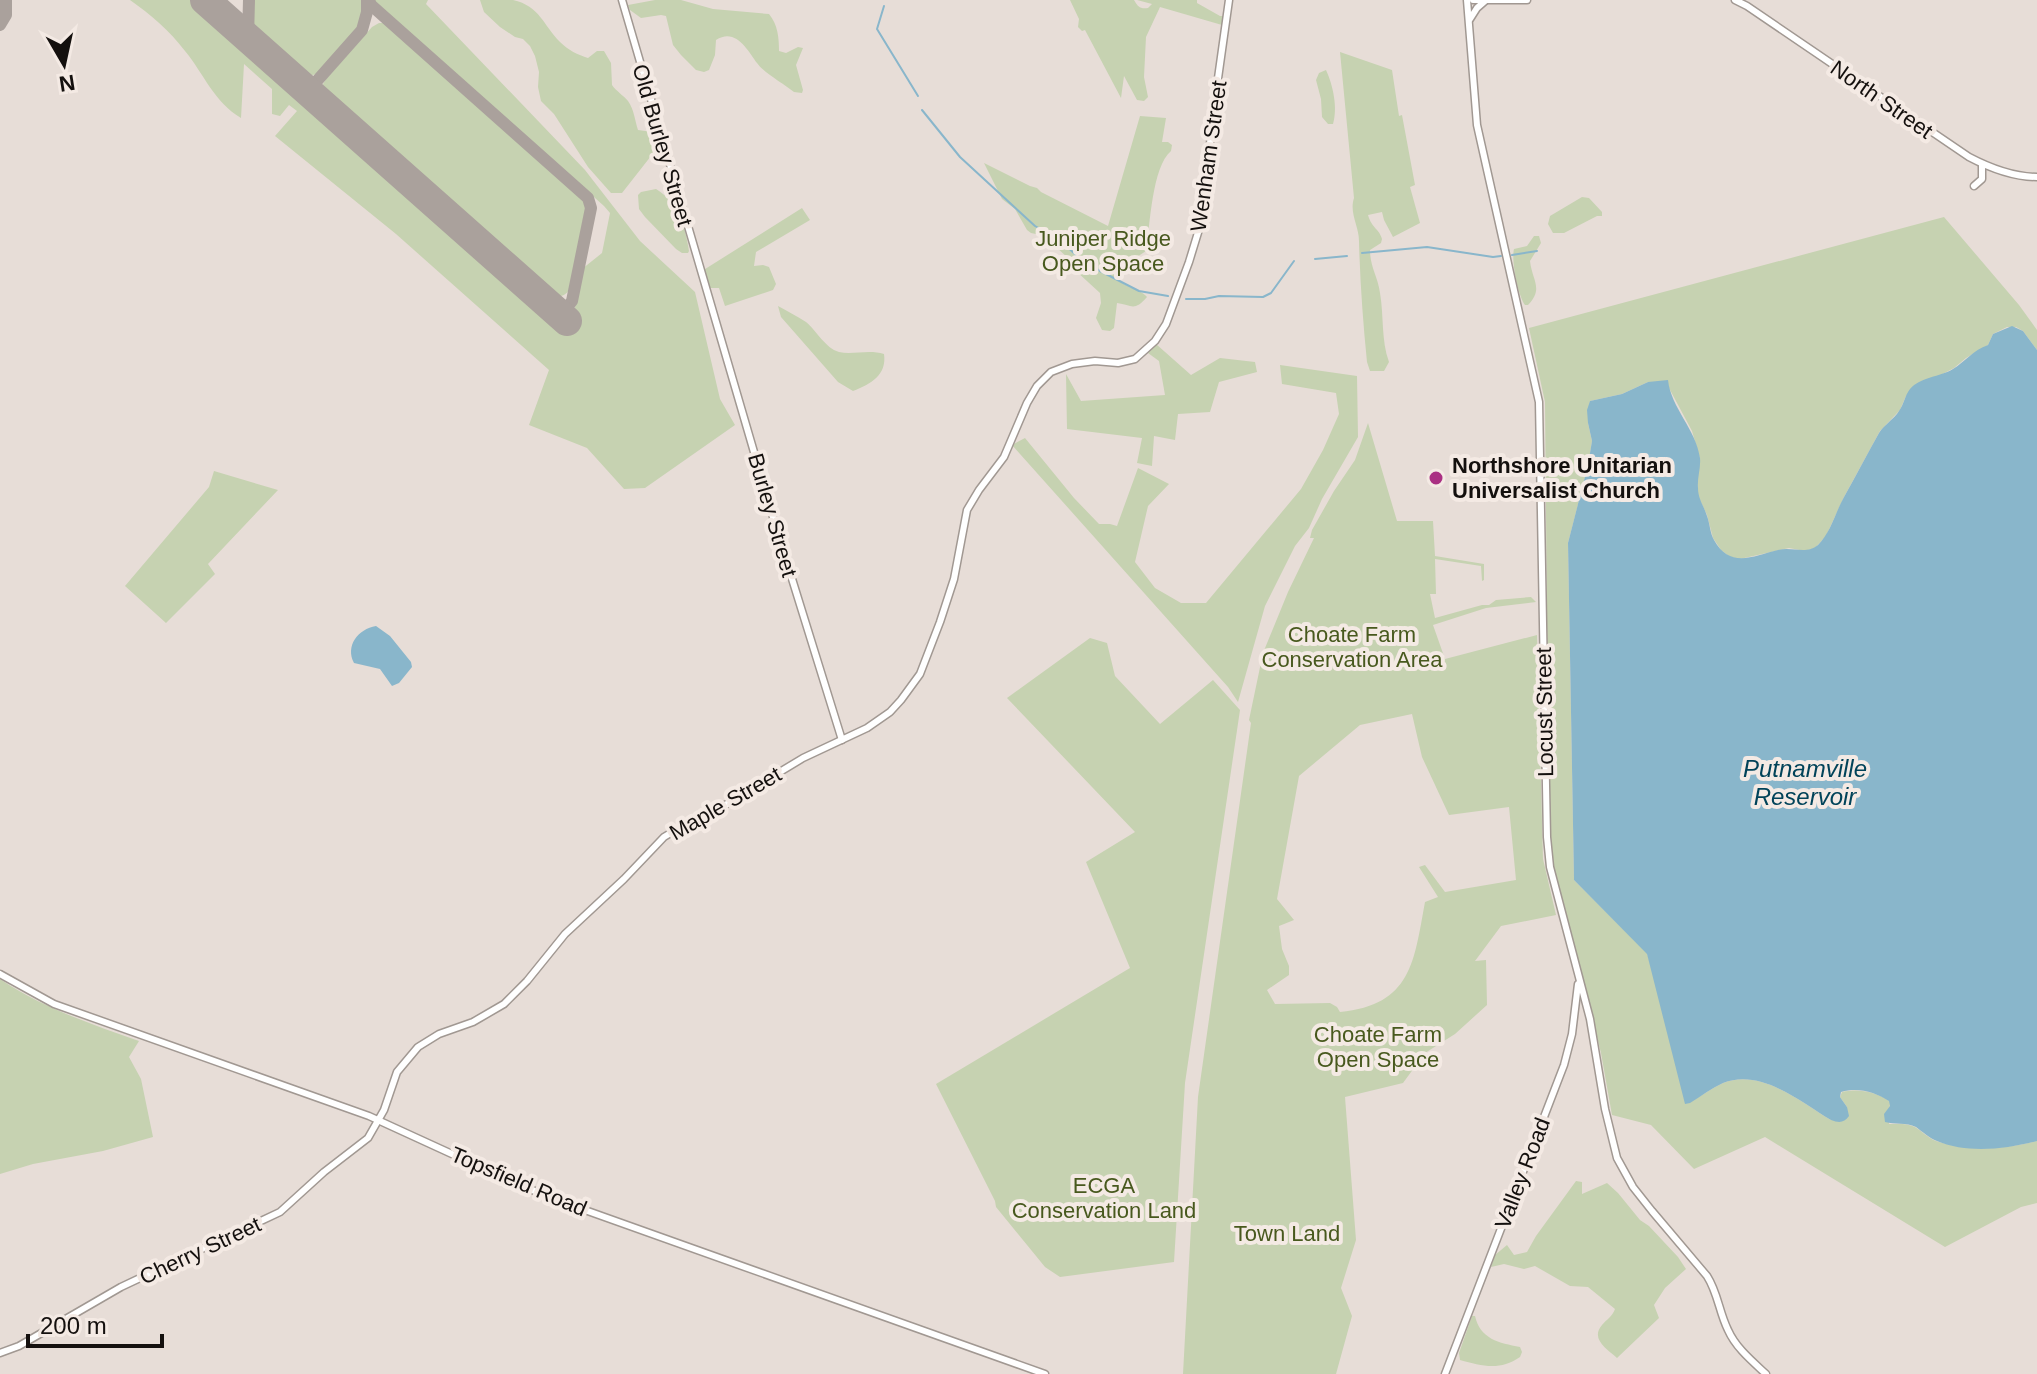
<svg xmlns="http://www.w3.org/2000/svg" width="2037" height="1374" viewBox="0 0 2037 1374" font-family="Helvetica,sans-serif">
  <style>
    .green { fill: #c6d2b1; fill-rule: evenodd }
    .water { fill: #89b6cb }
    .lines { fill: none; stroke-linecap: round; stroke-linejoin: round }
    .stream { stroke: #89b6cb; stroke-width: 2 }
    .taxiway { stroke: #aaa19c; stroke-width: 12 }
    .runway { stroke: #aaa19c; stroke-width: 30 }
    .secondary-casing { stroke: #a19892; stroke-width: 9 }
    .secondary { stroke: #fff; stroke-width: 6 }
    .poi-dot { fill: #aa3083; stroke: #f4eae4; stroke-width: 3 }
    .labels { text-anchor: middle; stroke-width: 8; stroke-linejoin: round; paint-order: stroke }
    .street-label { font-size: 22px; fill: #14100e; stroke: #f4eae4 }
    .park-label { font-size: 22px; fill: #48591e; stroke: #f4eae4 }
    .poi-label { font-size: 22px; font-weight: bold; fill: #14100e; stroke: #f4eae4; text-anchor: start }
    .water-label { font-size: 24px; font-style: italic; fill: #014359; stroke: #f4eae4 }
  </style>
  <rect width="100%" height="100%" fill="#e7ddd7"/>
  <g class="green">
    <path d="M130 0H190L561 329 574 313 582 269 602 253 610 213 604 206 373 0H428L426 4 585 170 640 241 695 292 720 399 735 425 645 488 624 489 587 448 529 425 549 370 396 234 275 136 297 111 289 105 280 116 272 114V89L244 64 241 118C214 102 204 74 185 51 170 31 150 14 130 0Z"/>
    <path d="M253 0H362L361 16 357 28 317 74 308 76 255 31 253 22Z"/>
    <path d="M480 0C490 0 503 0 513 0 540 6 543 25 560 42 568 50 578 55 588 58L597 51H604L611 63 612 85C616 91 623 95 628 101 634 109 635 121 638 130L660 133 662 142 622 193H611L588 167 554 114 541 101 538 87 539 72 535 56 530 46 523 39 515 37 500 27 484 12Z"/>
    <path d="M655 0H681L713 9 769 14C778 25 779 38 779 51L786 53 798 47 803 48 796 65 803 90 802 93 794 92C784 84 764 73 757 63 748 51 736 27 716 40L715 55 709 70 704 72 696 70 681 55 673 45 666 16 661 15 641 18 630 10 628 5Z"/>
    <path d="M1070 0H1134C1138 7 1140 9 1148 8L1152 4 1137 0H1197V3L1220 16H1223L1222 25 1160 7 1146 37 1144 77 1148 97 1144 101 1137 100 1124 76 1121 98 1085 30 1082 31 1078 27 1079 19Z"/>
    <path d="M379 23H386L584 199 586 206 569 290C566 295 560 298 553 295L324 92 323 84 326 79 372 27Z"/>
    <path d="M1340 52 1392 70 1399 116 1402 115 1415 185 1410 187 1420 223 1393 237 1384 220 1382 212 1368 215C1372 229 1379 228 1382 239L1381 243 1370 250C1370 267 1378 277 1380 293 1384 316 1381 340 1389 362L1384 371H1370L1367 362C1363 322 1360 282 1359 241 1359 226 1349 213 1354 198Z"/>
    <path d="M1326 70C1333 85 1338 108 1333 124H1328L1322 117 1321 99 1316 80 1319 73Z"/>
    <path d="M1140 116 1166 118 1162 142H1168L1172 145 1171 151C1152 167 1150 225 1146 251L1114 272C1120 289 1139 287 1147 297 1134 312 1132 305 1117 303L1114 328 1110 331 1102 330 1096 318 1101 303 1100 293 1076 271 1068 258 1056 247 1041 235 1031 233 1027 230 1015 209 1002 199 984 163 1030 186 1037 188 1041 192 1108 226Z"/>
    <path d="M656 189C679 203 685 227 689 251L688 253H682L676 249 645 217 639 209 638 195 641 192Z"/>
    <path d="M1582 197 1589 198 1602 212V216H1597L1564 233H1553L1548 224 1550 216Z"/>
    <path d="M802 208 810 220 756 252 754 266 763 265 769 267 776 284 773 290 725 306 719 288H707L702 271Z"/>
    <path d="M1944 217 2019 305 2037 330V350L2023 331 2016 327H2007L1993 334 1988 345 1966 358 1954 368 1935 378 1924 380 1906 396 1900 410 1880 431 1844 497 1826 536 1815 548 1805 551 1789 548 1740 559 1730 557 1721 550 1713 538 1707 515 1698 496 1697 483 1700 459 1692 431 1669 388 1648 382 1622 394 1590 401 1588 423 1592 441 1588 466 1568 543 1574 880 1647 953 1690 1102C1701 1096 1712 1088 1723 1083 1761 1068 1801 1102 1831 1120L1847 1107 1840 1097 1842 1092C1859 1088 1875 1092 1890 1101L1889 1124C1898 1124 1907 1123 1915 1127 1922 1131 1928 1138 1936 1141 1969 1152 2004 1149 2037 1141V1203L2021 1207 1945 1247 1765 1137 1694 1169 1651 1125 1612 1115 1601 1053 1564 904 1554 874 1549 840 1545 402 1529 328Z"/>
    <path d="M1534 236H1539L1541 243 1530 261C1532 280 1544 289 1528 305H1525C1518 295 1511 261 1514 249L1527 246Z"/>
    <path d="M778 306C787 311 797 316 806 322 817 331 825 348 839 352 853 355 869 349 884 354 887 375 871 384 853 391L838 382 781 317Z"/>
    <path d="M1156 344 1191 375 1220 358 1255 362 1257 372 1219 382 1210 412 1178 414 1175 440 1154 436 1152 466 1137 463 1142 438 1067 429 1066 374 1081 401 1165 395 1159 361 1148 353Z"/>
    <path d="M1280 365 1357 376 1358 437 1322 499 1309 528 1295 546 1265 606 1238 702 1228 687 1012 445 1025 438 1074 498 1099 524H1110L1117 526 1138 468 1169 484 1148 506 1135 562 1155 588 1181 603H1206L1301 489 1323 450 1339 414 1336 393 1282 384Z"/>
    <path d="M1368 423 1397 521H1433L1435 556 1484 564V580L1482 581 1481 566 1435 559 1436 594H1430L1435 618 1482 605H1489L1496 600 1531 597 1536 602 1486 608 1433 625 1445 659 1537 635 1543 859 1556 915 1501 926 1475 961 1486 960 1487 1005 1455 1034 1425 1053 1403 1083 1345 1097 1356 1240 1341 1288 1352 1316 1336 1374H1183L1198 1097 1251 723 1249 720 1263 653 1288 592 1314 538H1310L1312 530 1334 491 1355 460ZM1412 714 1422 757 1449 815 1509 807 1516 880 1445 892 1425 865 1419 867 1438 897 1425 902C1414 961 1412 1005 1340 1012L1337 1007 1330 1003 1275 1004 1267 990 1289 975V966L1282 949 1279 926 1294 920 1277 899 1299 776 1360 725Z"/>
    <path d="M214 471 278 490 208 564 215 574 166 623 125 586 209 487Z"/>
    <path d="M1090 638 1107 643 1115 676 1160 724 1213 680 1240 710 1185 1083 1174 1262 1060 1277 1045 1267 996 1207 995 1201 936 1084 1130 968 1086 862 1135 832 1007 698Z"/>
    <path d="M0 979C43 1008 91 1024 139 1041L129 1057 141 1079 153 1137 103 1151 33 1164 0 1174Z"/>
    <path d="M1576 1181 1582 1182V1194L1607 1183 1618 1193 1640 1220 1649 1226 1678 1257 1686 1269 1665 1288 1654 1305 1659 1318 1617 1358C1607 1349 1590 1339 1602 1325 1607 1319 1612 1317 1615 1309L1588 1287 1570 1286 1535 1266 1524 1269 1504 1264 1491 1267 1495 1255 1507 1245 1514 1255 1527 1252 1536 1236Z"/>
    <path d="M1472 1316H1475C1480 1339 1499 1343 1520 1347L1522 1352 1520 1357C1500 1371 1482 1366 1460 1360L1459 1353Z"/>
  </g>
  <g class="water">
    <path d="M2012 326 2023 331 2037 350V1141C2006 1149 1968 1154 1937 1141 1929 1138 1923 1132 1916 1127 1906 1122 1895 1125 1885 1122L1884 1114 1890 1106 1889 1101C1875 1092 1858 1087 1841 1092L1840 1097 1847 1107 1849 1116C1844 1123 1839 1123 1831 1120 1801 1102 1761 1068 1723 1083 1712 1088 1701 1096 1690 1103L1685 1104 1647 954 1574 880 1568 543 1588 465 1592 441 1588 423 1587 410 1590 401 1622 394 1648 382 1668 380C1671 408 1696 429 1700 458 1701 468 1697 478 1698 488 1698 499 1704 506 1707 516 1710 524 1710 533 1714 540 1730 569 1753 556 1778 550 1792 546 1806 555 1818 545 1831 532 1835 513 1844 497 1856 476 1867 454 1879 433 1884 425 1894 419 1899 411 1904 404 1905 395 1910 389 1920 377 1940 377 1953 369 1966 361 1973 350 1988 345L1993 334Z"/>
    <path d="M376 626 390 636 411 662 412 667 399 683 392 686 380 669 354 663C345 646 358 629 376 626Z"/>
  </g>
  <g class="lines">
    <g class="stream">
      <path d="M884 6 877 29 918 96"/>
      <path d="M922 110 960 157 1035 226 1060 240 1077 256 1100 271 1139 291 1168 296"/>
      <path d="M1362 253 1427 247 1493 257 1501 256"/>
      <path d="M1512 255 1537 251"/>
      <path d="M1315 259 1347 256"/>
      <path d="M1186 299H1205L1219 296 1263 297 1271 293 1294 261"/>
    </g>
    <g class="taxiway">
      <path d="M369 0 371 5 588 198 591 208 572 301 566 309 553 308"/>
      <path d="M0 25 6 15V0"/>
      <path d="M248 38 249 0"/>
      <path d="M308 91 362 30 367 12V0"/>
    </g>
    <path class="runway" d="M205 0 567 321"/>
    <defs>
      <g id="secondary">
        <path d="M622 0 775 524 842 740"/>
        <path d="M1467 0 1477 125 1539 402 1545 734 1547 837 1550 867 1590 1019 1605 1109 1617 1158 1633 1187 1652 1211 1707 1276C1718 1293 1719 1312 1728 1330 1736 1348 1752 1361 1766 1374"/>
        <path d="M1473 0H1527"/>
        <path d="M1735 0 1747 6 1969 157C1990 168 2013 177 2037 177"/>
        <path d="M1470 19 1477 8 1485 1"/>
        <path d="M1974 186 1982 179V164"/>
        <path d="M0 974 54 1004 369 1116 513 1182 554 1199 1045 1374"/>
        <path d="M0 1353 19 1346 121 1287 280 1212 324 1172 368 1138 384 1110 397 1072 418 1047 439 1034 473 1022 504 1004 527 981 565 934 624 879 664 837 684 825 727 804 803 758 867 728 890 712 901 700 920 674 940 622 954 579 967 510 979 490 1004 457 1027 403 1037 386 1051 372 1072 364 1095 361 1118 363 1135 359 1155 341 1166 324 1189 262 1204 213 1212 121 1229 0"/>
        <path d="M1445 1374 1564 1065 1572 1034 1578 984"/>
      </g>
    </defs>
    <use href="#secondary" class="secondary-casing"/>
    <use href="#secondary" class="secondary"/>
  </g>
  <circle class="poi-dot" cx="1436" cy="478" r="8"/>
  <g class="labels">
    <g class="street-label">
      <text transform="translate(1882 99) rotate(35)" y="8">North Street</text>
      <text transform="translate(663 145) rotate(74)" y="8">Old Burley Street</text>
      <text transform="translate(1208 156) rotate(-82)" y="8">Wenham Street</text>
      <text transform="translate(773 515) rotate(74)" y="8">Burley Street</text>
      <text transform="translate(1544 712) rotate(-91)" y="8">Locust Street</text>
      <text transform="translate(725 803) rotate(-30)" y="8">Maple Street</text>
      <text transform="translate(1522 1173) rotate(-69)" y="8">Valley Road</text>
      <text transform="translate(519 1181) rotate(23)" y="8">Topsfield Road</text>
      <text transform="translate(200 1250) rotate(-25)" y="8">Cherry Street</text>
    </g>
    <g class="park-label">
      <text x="1103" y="246">Juniper Ridge<tspan x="1103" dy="25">Open Space</tspan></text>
      <text x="1352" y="642">Choate Farm<tspan x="1352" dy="25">Conservation Area</tspan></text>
      <text x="1378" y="1042">Choate Farm<tspan x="1378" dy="25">Open Space</tspan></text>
      <text x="1104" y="1193">ECGA<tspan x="1104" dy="25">Conservation Land</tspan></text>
      <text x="1287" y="1241">Town Land</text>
    </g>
    <g class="poi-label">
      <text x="1452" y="473">Northshore Unitarian<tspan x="1452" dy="25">Universalist Church</tspan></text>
    </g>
    <g class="water-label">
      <text x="1805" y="777">Putnamville<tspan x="1805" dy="28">Reservoir</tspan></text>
    </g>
  </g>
  <g transform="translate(64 64) rotate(171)" stroke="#f4eae4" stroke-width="6" paint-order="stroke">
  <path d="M0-6L14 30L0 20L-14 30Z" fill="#14100e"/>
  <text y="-12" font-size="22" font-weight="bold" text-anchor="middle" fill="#14100e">N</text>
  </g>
  <path d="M28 1334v12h134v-12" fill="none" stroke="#14100e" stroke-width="4"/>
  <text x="40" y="1334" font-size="24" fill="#14100e" stroke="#f4eae4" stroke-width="6" paint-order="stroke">200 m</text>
</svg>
